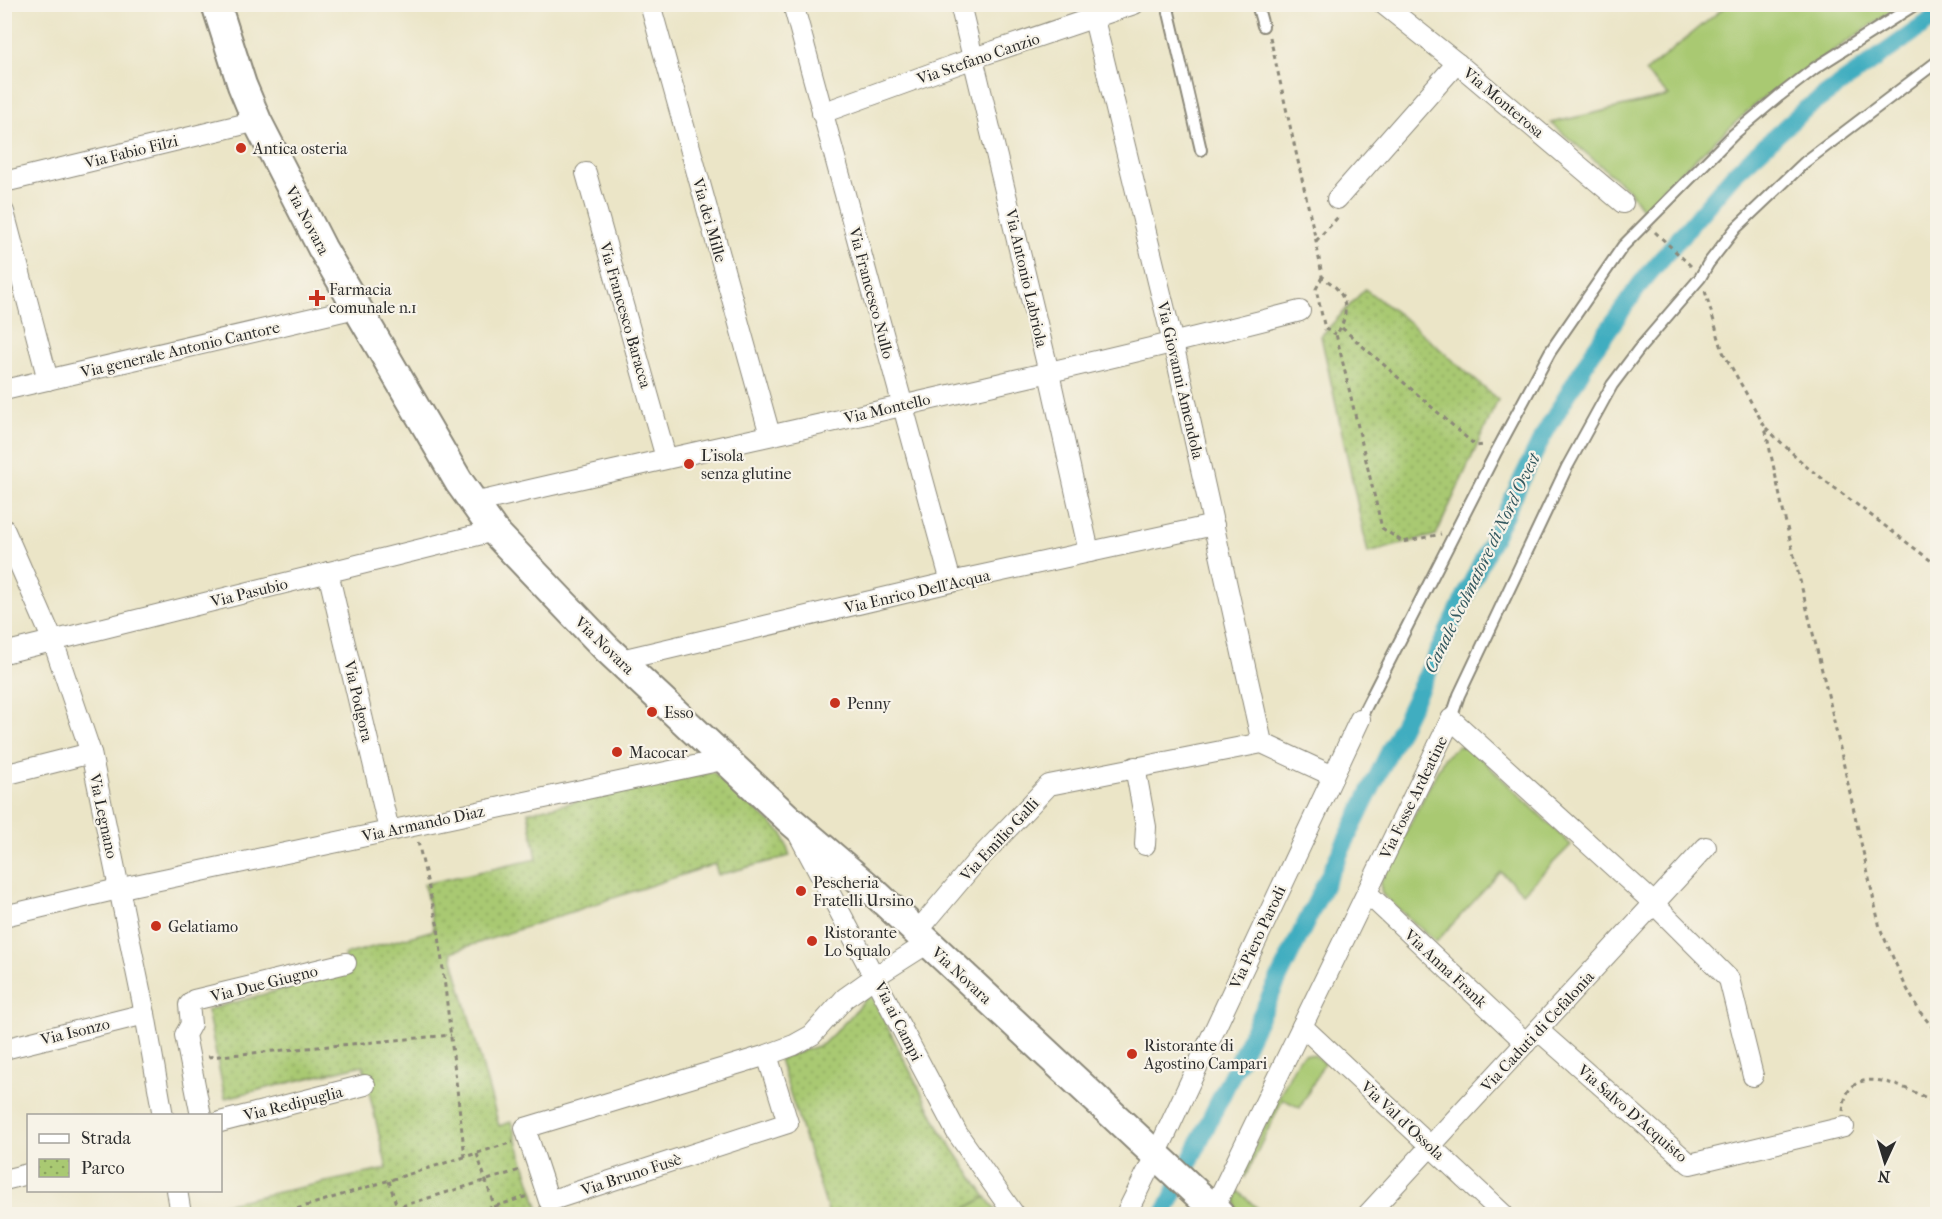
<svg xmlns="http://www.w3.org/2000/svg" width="1942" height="1219" viewBox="0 0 1942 1219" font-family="'IM FELL French Canon',serif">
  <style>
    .green { fill: #a9c972; stroke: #6a7a4e; stroke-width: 1.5 }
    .park { fill: url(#park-dots); stroke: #6a7a4e; stroke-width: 1.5 }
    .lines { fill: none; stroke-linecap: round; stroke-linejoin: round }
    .canal { stroke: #41adc0; stroke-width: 18 }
    .lane-casing { stroke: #8b8879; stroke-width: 14 }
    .street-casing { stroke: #8b8879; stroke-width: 22 }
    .secondary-casing { stroke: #8b8879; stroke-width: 32 }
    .path { stroke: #8b8879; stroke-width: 3; stroke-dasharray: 4.5 4.5; stroke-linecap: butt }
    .lane { stroke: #fff; stroke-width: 10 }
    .street { stroke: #fff; stroke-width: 20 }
    .secondary { stroke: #fff; stroke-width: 28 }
    .poi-dot { fill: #c8321e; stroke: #f7f3e8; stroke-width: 2 }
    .labels { text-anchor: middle; stroke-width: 4.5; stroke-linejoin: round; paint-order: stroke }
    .street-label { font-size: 16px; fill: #2b2b2b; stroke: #f7f3e8 }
    .poi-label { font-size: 16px; fill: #2b2b2b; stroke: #f7f3e8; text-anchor: start }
    .water-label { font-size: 18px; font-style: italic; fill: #33585f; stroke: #f7f3e8 }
  </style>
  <defs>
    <pattern id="park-dots" width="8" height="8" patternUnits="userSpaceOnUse" patternTransform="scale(1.5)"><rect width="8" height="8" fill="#a9c972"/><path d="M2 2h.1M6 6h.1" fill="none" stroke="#8aa35e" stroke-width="1.8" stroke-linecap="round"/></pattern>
  </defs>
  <rect width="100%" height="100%" fill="#f7f3e8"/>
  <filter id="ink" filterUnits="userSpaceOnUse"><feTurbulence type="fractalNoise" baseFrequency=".0167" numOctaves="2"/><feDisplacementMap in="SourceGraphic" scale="12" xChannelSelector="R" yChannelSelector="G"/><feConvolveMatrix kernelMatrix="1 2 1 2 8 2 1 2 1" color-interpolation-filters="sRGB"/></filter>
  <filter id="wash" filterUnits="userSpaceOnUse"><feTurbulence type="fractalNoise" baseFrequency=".008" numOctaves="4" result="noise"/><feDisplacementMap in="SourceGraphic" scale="24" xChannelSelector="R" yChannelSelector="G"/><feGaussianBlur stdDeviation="1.35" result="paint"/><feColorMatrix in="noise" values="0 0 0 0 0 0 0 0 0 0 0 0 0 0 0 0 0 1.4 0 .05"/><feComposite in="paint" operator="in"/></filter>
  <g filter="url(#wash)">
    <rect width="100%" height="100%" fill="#ebe5c7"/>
    <g class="green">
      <path d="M1727 5H1901L1758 102 1662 189 1645 213 1630 191 1551 123 1669 96 1645 72Z"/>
      <path d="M1458 746 1471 749 1571 845 1523 893 1501 872 1436 942 1382 894 1380 883 1444 758Z"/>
      <path d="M1305 1054 1314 1055 1324 1063 1300 1108 1283 1099 1245 1177 1243 1169 1298 1059Z"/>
      <path d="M1238 1191 1264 1214H1240C1234 1207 1235 1200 1238 1191Z"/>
      <path d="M986 1197 998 1214H955Z"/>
    </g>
    <g class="park">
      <path d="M1365 289 1409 322 1498 400 1436 535 1368 553 1321 336Z"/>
      <path d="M713 772 783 834 790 856 718 875 715 864 451 952 499 1126 511 1122 540 1213 534 1214H205L204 1208 387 1169 363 1065 225 1098 207 1010 348 971 344 955 434 930 424 884 537 859 528 812Z"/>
      <path d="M870 993 942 1133 986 1197 955 1214H829L779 1059 823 1044 849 1018Z"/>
    </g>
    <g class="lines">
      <path class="canal" d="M1164 1214 1542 438 1592 353 1641 283 1734 174 1804 110 1938 15"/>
    </g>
  </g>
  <g filter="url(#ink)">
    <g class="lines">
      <defs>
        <g id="lane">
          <path d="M1167 4 1201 150"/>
          <path d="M1257 4 1263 26"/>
          <path d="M1360 719 1495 454 1550 352 1623 246 1734 134 1779 96 1815 68 1916 4"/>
          <path d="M1451 719 1459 695 1567 467 1612 385 1639 349 1700 278 1708 264 1736 228 1805 162 1938 61"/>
        </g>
        <g id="street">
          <path d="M650 4 770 435"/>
          <path d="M793 4 951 582"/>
          <path d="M960 4 1049 373 1089 552"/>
          <path d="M1383 4 1457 63 1623 203"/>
          <path d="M1094 19 1173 343 1262 743"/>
          <path d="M822 113 974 58 1134 4"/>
          <path d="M586 173 666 458"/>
          <path d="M4 182 257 121"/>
          <path d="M1337 199 1457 63"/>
          <path d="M4 212 48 380"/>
          <path d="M4 390 356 308"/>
          <path d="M474 503C749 439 1026 381 1300 311"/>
          <path d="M4 529 53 641 91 753 145 1014 163 1116"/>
          <path d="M328 572 389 830"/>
          <path d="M4 653 494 531"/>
          <path d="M621 660 951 582 1214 525"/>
          <path d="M1135 767 1146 827 1145 845"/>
          <path d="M4 775 91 753"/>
          <path d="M799 835 957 1133 1014 1214"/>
          <path d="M1367 893 1526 1043"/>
          <path d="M4 916 131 886 727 759"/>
          <path d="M917 932 975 863 1049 785 1262 743 1333 776"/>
          <path d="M1302 1026 1503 1214"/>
          <path d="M1538 1030 1690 1164 1844 1127"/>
          <path d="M4 1049 145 1014"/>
          <path d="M767 1055 788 1123 549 1201 525 1128 767 1055 794 1045 812 1035 845 998 876 976 928 943"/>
          <path d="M201 1116 185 1035 191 1024 189 1005 194 1000 346 963"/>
          <path d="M220 1122 365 1085"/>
          <path d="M4 1180 28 1174"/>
          <path d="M177 1190 181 1214"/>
          <path d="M1126 1214 1163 1140 1360 719"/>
          <path d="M1211 1214 1451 719 1647 897 1729 979 1753 1076"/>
          <path d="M1368 1214 1706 847"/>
        </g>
        <path id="secondary" d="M216 4 242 85 257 121 322 248 459 482 494 531 606 648 792 822 874 892 1219 1214"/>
      </defs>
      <use href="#lane" class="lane-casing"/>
      <use href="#street" class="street-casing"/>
      <use href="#secondary" class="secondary-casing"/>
      <g class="path">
        <path d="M1270 37 1316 241 1322 276C1327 281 1333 284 1337 289 1349 302 1347 321 1336 334L1382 528 1403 542 1441 534"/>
        <path d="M1655 232 1692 267"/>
        <path d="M1316 241 1339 216"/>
        <path d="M1322 277 1316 289 1325 329 1336 334"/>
        <path d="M1705 291 1723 352 1765 427 1784 515 1830 703 1880 928 1905 985 1920 1012 1938 1034"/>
        <path d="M1342 328 1476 446 1484 445"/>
        <path d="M1766 428 1807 467 1938 566"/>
        <path d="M418 842 438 927 465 1157"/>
        <path d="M208 1057 451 1035"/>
        <path d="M1843 1111C1844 1104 1845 1095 1850 1089 1869 1066 1916 1094 1938 1103"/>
        <path d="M477 1154 497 1214"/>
        <path d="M389 1181 399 1214"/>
        <path d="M280 1214 513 1142"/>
        <path d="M376 1214 520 1170"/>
        <path d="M470 1214 528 1196"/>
      </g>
      <use href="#lane" class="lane"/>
      <use href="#street" class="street"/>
      <use href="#secondary" class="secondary"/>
    </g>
  </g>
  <g class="poi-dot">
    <circle cx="241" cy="148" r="6"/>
    <path d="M314 289h6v6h6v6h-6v6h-6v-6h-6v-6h6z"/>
    <circle cx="689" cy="464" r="6"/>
    <circle cx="835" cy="703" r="6"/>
    <circle cx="652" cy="712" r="6"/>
    <circle cx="617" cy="752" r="6"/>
    <circle cx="801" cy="891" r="6"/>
    <circle cx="156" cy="926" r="6"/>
    <circle cx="812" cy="941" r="6"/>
    <circle cx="1132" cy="1054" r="6"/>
  </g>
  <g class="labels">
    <g class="street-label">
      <text transform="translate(978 58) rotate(-19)" y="6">Via Stefano Canzio</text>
      <text transform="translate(1504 102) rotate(40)" y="6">Via Monterosa</text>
      <text transform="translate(131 151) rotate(-14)" y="6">Via Fabio Filzi</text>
      <text transform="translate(308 220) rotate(62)" y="6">Via Novara</text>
      <text transform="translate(710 220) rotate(74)" y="6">Via dei Mille</text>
      <text transform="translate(1027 278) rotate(77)" y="6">Via Antonio Labriola</text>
      <text transform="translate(872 293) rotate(75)" y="6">Via Francesco Nullo</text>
      <text transform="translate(626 315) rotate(74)" y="6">Via Francesco Baracca</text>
      <text transform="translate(180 349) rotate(-13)" y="6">Via generale Antonio Cantore</text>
      <text transform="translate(1181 380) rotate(77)" y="6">Via Giovanni Amendola</text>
      <text transform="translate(887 408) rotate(-13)" y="6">Via Montello</text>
      <text transform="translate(917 591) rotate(-13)" y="6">Via Enrico Dell'Acqua</text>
      <text transform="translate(249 592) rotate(-14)" y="6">Via Pasubio</text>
      <text transform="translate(605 645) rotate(44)" y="6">Via Novara</text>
      <text transform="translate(359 701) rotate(77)" y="6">Via Podgora</text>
      <text transform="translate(1413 797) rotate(-64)" y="6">Via Fosse Ardeatine</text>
      <text transform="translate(104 816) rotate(78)" y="6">Via Legnano</text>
      <text transform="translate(423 823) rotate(-12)" y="6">Via Armando Diaz</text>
      <text transform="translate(999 839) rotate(-47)" y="6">Via Emilio Galli</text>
      <text transform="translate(1257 937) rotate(-65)" y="6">Via Piero Parodi</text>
      <text transform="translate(1446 968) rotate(43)" y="6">Via Anna Frank</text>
      <text transform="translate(962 975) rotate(43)" y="6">Via Novara</text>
      <text transform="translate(264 983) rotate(-14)" y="6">Via Due Giugno</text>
      <text transform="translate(899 1021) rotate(63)" y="6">Via ai Campi</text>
      <text transform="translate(75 1031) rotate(-14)" y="6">Via Isonzo</text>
      <text transform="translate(1537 1031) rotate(-47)" y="6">Via Caduti di Cefalonia</text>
      <text transform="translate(293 1103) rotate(-14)" y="6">Via Redipuglia</text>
      <text transform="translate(1633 1113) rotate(41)" y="6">Via Salvo D'Acquisto</text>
      <text transform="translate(1403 1120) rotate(43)" y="6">Via Val d'Ossola</text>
      <text transform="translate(631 1174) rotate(-18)" y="6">Via Bruno Fusè</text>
    </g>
    <g class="poi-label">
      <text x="253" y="154">Antica osteria</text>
      <text x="329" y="295">Farmacia<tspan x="329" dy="18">comunale n.1</tspan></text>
      <text x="701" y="461">L'isola<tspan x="701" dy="18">senza glutine</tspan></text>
      <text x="847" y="709">Penny</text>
      <text x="664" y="718">Esso</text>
      <text x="629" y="758">Macocar</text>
      <text x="813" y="888">Pescheria<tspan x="813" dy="18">Fratelli Ursino</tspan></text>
      <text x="168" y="932">Gelatiamo</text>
      <text x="824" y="938">Ristorante<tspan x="824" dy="18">Lo Squalo</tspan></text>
      <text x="1144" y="1051">Ristorante di<tspan x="1144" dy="18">Agostino Campari</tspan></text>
    </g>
    <g class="water-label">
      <text transform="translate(1482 563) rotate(-64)" y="6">Canale Scolmatore di Nord Ovest</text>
    </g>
  </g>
  <rect width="1942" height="1219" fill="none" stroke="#f7f3e8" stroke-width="24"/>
  <rect x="27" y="1114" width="195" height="78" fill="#f7f3e8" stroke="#a5a39c" stroke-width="1.5"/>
  <rect x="39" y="1134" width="30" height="9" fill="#ffffff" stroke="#a5a39c" stroke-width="1.5"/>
  <text x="81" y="1144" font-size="18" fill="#2b2b2b">Strada</text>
  <rect x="39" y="1159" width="30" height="18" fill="url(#park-dots)" stroke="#a5a39c" stroke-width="1.5"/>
  <text x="81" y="1174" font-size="18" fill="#2b2b2b">Parco</text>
  <g transform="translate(1885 1162) rotate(184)" stroke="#f7f3e8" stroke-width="4.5" paint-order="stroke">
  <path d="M0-4.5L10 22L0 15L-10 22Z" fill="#2b2b2b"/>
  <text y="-9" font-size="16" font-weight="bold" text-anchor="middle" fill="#2b2b2b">N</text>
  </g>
</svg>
